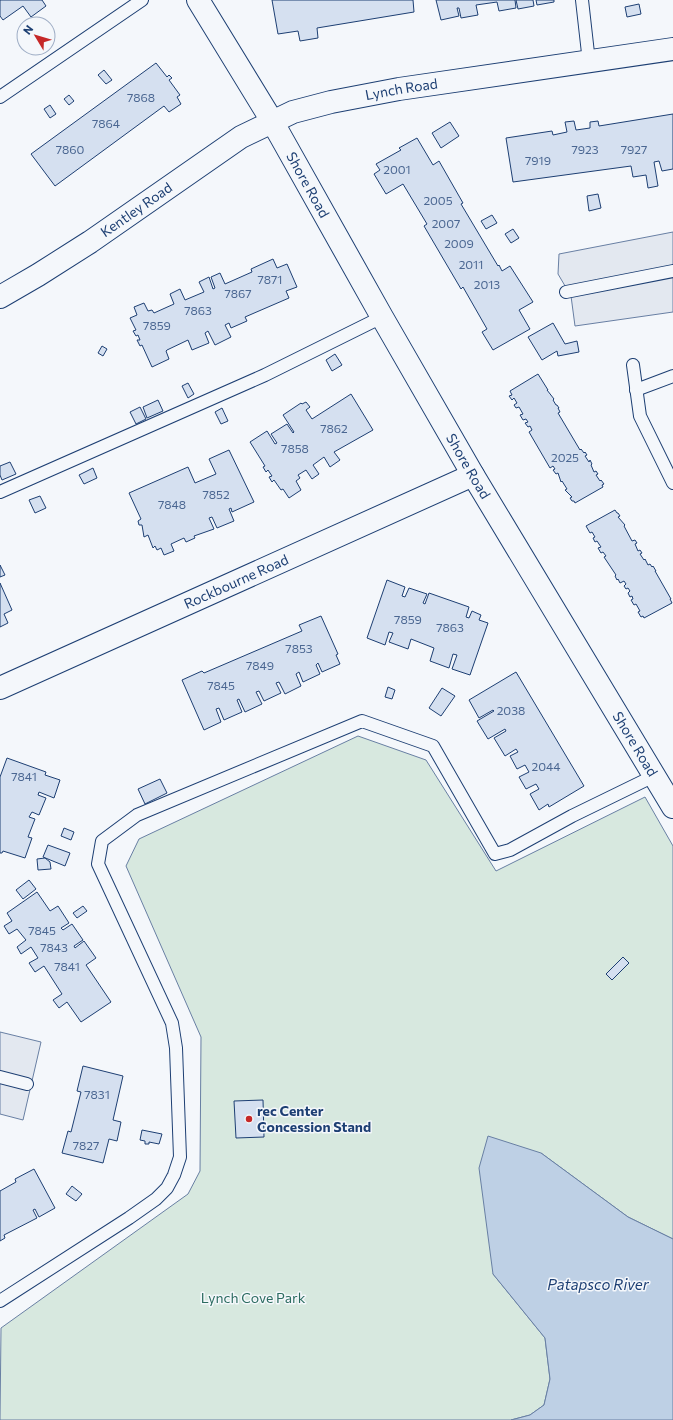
<svg xmlns="http://www.w3.org/2000/svg" width="673" height="1420" viewBox="0 0 673 1420" font-family="Commissioner,sans-serif">
  <style>
    .green { fill: #d7e8df; stroke: #687fa3 }
    .parking { fill: #e3e8f0; stroke: #687fa3 }
    .water { fill: #bed0e5; stroke: #687fa3 }
    .building { fill: #d5e0f0; stroke: #1d3f73 }
    .lines { fill: none; stroke-linecap: round; stroke-linejoin: round }
    .lane-casing { stroke: #1d3f73; stroke-width: 14 }
    .street-casing { stroke: #1d3f73; stroke-width: 24 }
    .lane { stroke: #f4f7fb; stroke-width: 12 }
    .street { stroke: #f4f7fb; stroke-width: 22 }
    .poi-dot { fill: #c62828; stroke: #f4f7fb; stroke-width: 1.5 }
    .labels { text-anchor: middle; stroke-width: 3; stroke-linejoin: round; paint-order: stroke }
    .number-label { font-size: 12px; fill: #4b6792 }
    .street-label { font-size: 14px; fill: #1d3f73; stroke: #f4f7fb }
    .poi-label { font-size: 14px; font-weight: bold; fill: #1d3f73; stroke: #f4f7fb; text-anchor: start }
    .park-label { font-size: 14px; fill: #2c6c60; stroke: #f4f7fb }
    .water-label { font-size: 15px; font-style: italic; fill: #1d3f73; stroke: #f4f7fb }
  </style>
  <rect width="100%" height="100%" fill="#f4f7fb"/>
  <path class="green" d="M358 736 426 760 496 871 645 797 673 846V1239L628 1217 541 1153 493 1274 545 1338 550 1379 544 1405 530 1415 511 1420H0L1 1328 188 1194 200 1171 201 1037 126 866 139 839Z"/>
  <g class="parking">
    <path d="M673 232V312L575 326 571 296 558 274 559 254Z"/>
    <path d="M0 1032 41 1042 23 1120 0 1114Z"/>
  </g>
  <path class="water" d="M488 1136 541 1153 628 1217 673 1239V1420H511L530 1415 544 1405 550 1379 545 1338 493 1274 479 1168Z"/>
  <g class="building">
    <path d="M0 0H42L46 6 31 17 23 6 3 20 0 16Z"/>
    <path d="M272 0H413L414 12 317 28 318 38 300 41 298 31 278 34Z"/>
    <path d="M436 0H515L516 8 499 11 497 2 476 5 478 15 461 18 459 8H457L459 16 441 20Z"/>
    <path d="M516 0H533L534 6 518 9Z"/>
    <path d="M536 0H554V2L537 5Z"/>
    <path d="M639 4 641 14 627 17 625 7Z"/>
    <path d="M156 63 167 77 169 75 172 78 169 80 180 95 177 97 181 104 169 112 164 106 55 186 31 154Z"/>
    <path d="M104 70 112 80 106 84 98 75Z"/>
    <path d="M69 95 74 101 69 105 64 99Z"/>
    <path d="M50 105 56 114 50 118 44 109Z"/>
    <path d="M673 114V169L662 171 659 161 654 162 658 186 648 188 646 175 633 177 631 166 513 182 506 138 552 131 553 135 567 132 565 122 574 121 576 130 590 128V122L598 121 599 126Z"/>
    <path d="M450 122 459 136 441 148 432 133Z"/>
    <path d="M417 138 433 165 439 161 463 203 461 204 498 266 499 265 502 271 510 266 533 302 519 310 530 329 493 350 482 332 487 329 463 287 461 289 424 226 427 224 403 184 386 194 374 174 380 170 376 164 401 150 399 148Z"/>
    <path d="M598 194 601 208 589 211 587 196Z"/>
    <path d="M492 215 497 223 486 229 481 221Z"/>
    <path d="M513 229 519 238 511 243 505 234Z"/>
    <path d="M273 259 277 268 287 264 297 287 286 291 289 298 245 317 247 321 231 328 229 323 225 325 231 337 215 345 208 331 205 333 209 343 192 350 188 340 167 350 166 351 169 359 152 367 142 345 140 346 137 340H140L138 335 136 336 133 331 136 330 130 318 137 315 134 307 144 303 148 311 152 310 154 313 174 304 170 294 180 289 185 300 204 292 199 282 209 277 213 289 215 288 211 277 220 273 225 284 252 272 251 269Z"/>
    <path d="M553 323 565 344 577 341 579 352 558 356 557 351 542 360 528 337Z"/>
    <path d="M102 346 107 349 103 356 98 353Z"/>
    <path d="M335 354 342 365 332 371 326 360Z"/>
    <path d="M538 374 548 390H547L554 399 553 400 556 405H557L559 408H558L560 412 558 413 580 450 581 449 584 453 585 452 587 455 585 456 589 462 590 460 592 464 591 465 594 472 596 471 598 474 596 475 600 481 601 480 604 484 602 485 603 487 575 503 574 501H572L570 498 572 497 565 490 567 489 562 481 561 482 558 473 556 474 553 470 555 469 553 466 550 468 529 432 532 430 530 426 528 427 525 423 528 422 526 419 523 420 520 415 523 414 519 407 516 408 514 405 517 403 514 398 512 400 509 396 512 395 510 391Z"/>
    <path d="M188 383 194 394 188 398 182 386Z"/>
    <path d="M351 394 373 430 334 452 340 460 330 467 324 457 313 465 319 474 312 479 306 470 298 475 300 478 296 481 301 490 289 498 283 489 281 490 274 480 272 482 269 477 272 476 268 470 266 472 263 467 265 466 250 442 267 431 275 444 277 443 271 434 287 424 293 433 294 432 283 415 301 403 302 404 306 402 310 407 306 410 312 419Z"/>
    <path d="M158 400 163 411 147 418 143 407Z"/>
    <path d="M140 407 146 419 136 424 130 412Z"/>
    <path d="M222 408 228 421 221 424 215 412Z"/>
    <path d="M229 450 254 502 232 512 231 508 229 509 234 521 217 528 212 517 209 518 214 529 194 536 195 538 186 542 184 538 171 544 174 551 164 555 161 548 157 550 155 546 153 548 148 535 144 537 142 525H139L138 521 141 519 129 493 188 467 195 483 216 474 209 459Z"/>
    <path d="M10 462 16 474 2 480 0 475V466Z"/>
    <path d="M93 468 97 478 84 484 79 475Z"/>
    <path d="M40 496 46 508 35 513 29 500Z"/>
    <path d="M615 510 617 513H618L620 516 618 517 625 525 624 526 632 541 635 540 637 543 635 544 638 551 640 550 642 553 640 554 644 560 645 559 648 565 650 564 652 567 653 566 656 571H655L671 599H670L672 603 644 618 643 616 641 617 638 612 640 611 636 604 634 605 631 600 633 599 632 596 630 597 628 593 630 591 628 588 626 589 624 586 626 584 624 581 620 583 618 579 617 580 615 576 616 575 604 557 606 556 603 552 601 553 598 548 601 547 597 541 595 542 593 538 595 537 592 532 590 533 586 526Z"/>
    <path d="M0 565 5 575 0 577Z"/>
    <path d="M387 580 405 587 402 596 405 597 409 588 427 594 423 603 425 604 429 593 469 607 466 617 469 618 472 611 481 615 479 620 488 623 470 675 452 669 457 655 453 654 449 668 430 661 434 648 411 639 408 649 389 642 393 633 389 632 385 645 367 638Z"/>
    <path d="M0 583 12 610 4 614 8 623 0 627Z"/>
    <path d="M321 616 338 654 336 655 340 664 322 672 318 663 316 665 320 674 303 682 299 672 296 674 301 686 285 694 279 682 276 683 281 693 264 701 259 691 256 692 262 704 245 712 239 699 237 700 242 712 224 720 219 708 216 709 221 722 204 730 182 680 202 671 204 673 302 631 299 625Z"/>
    <path d="M516 672 584 786 549 807 548 804 539 810 530 794 539 789 536 784 526 789 519 777 529 772 525 765 517 769 510 756 518 752 516 749 505 756 494 738 506 731 505 729 488 739 477 721 494 711 493 710 479 718 469 700Z"/>
    <path d="M388 687 395 690 392 699 385 697Z"/>
    <path d="M442 688 455 696 441 716 429 708Z"/>
    <path d="M7 758 46 772 45 775 60 780 54 798 39 792 38 795 46 798 39 815 32 812 29 817 35 819 28 837 32 838 25 858 3 851 2 853H0V777Z"/>
    <path d="M160 779 167 793 145 804 138 789Z"/>
    <path d="M64 828 74 832 71 840 61 836Z"/>
    <path d="M48 845 70 853 65 866 43 857Z"/>
    <path d="M45 858 50 862 51 869 38 870 37 859Z"/>
    <path d="M29 880 36 889 23 899 16 890Z"/>
    <path d="M37 892 50 911 58 906 69 923 61 928 63 930 72 924 83 940 74 946 75 948 84 941 96 958 86 965 111 1002 81 1022 67 1002 59 1008 53 1000 62 994 44 966 35 972 29 963 38 958 31 947 21 954 17 947 26 940 17 929 9 934 4 926 12 921 7 913Z"/>
    <path d="M83 906 87 911 77 918 73 913Z"/>
    <path d="M623 957 629 963 612 980 606 974Z"/>
    <path d="M83 1066 123 1076 113 1120 121 1122 117 1141 109 1139 103 1163 62 1153 68 1131 71 1132 81 1092 77 1091Z"/>
    <path d="M263 1100 264 1137 236 1138 234 1101Z"/>
    <path d="M142 1130 162 1134 159 1144 149 1142V1144H145V1141L140 1140Z"/>
    <path d="M34 1169 55 1208 39 1217 35 1209 33 1210 37 1218 4 1235 5 1238 0 1241V1191L16 1182 15 1179Z"/>
    <path d="M72 1186 82 1194 76 1201 66 1194Z"/>
  </g>
  <g class="lines">
    <defs>
      <g id="lane">
        <path d="M582 0 589 62"/>
        <path d="M0 97 142 0"/>
        <path d="M566 292 673 271"/>
        <path d="M633 365 640 416 673 483"/>
        <path d="M636 390 673 376"/>
        <path d="M0 492 265 375 382 317"/>
        <path d="M0 1077 27 1084"/>
        <path d="M0 1301 129 1218 156 1199 167 1188 174 1175 180 1157 176 1048 172 1023 98 864 102 841 137 815 362 721 433 746 495 854 510 850 572 816 654 776"/>
      </g>
      <g id="street">
        <path id="s1" d="M198 0 272 121 382 317 473 475 673 807"/>
        <path id="s2" d="M0 297 38 275 90 242 241 137 293 112 331 102 399 89 673 49"/>
        <path id="s3" d="M0 688 473 475"/>
      </g>
    </defs>
    <use href="#lane" class="lane-casing"/>
    <use href="#street" class="street-casing"/>
    <use href="#lane" class="lane"/>
    <use href="#street" class="street"/>
  </g>
  <circle class="poi-dot" cx="249" cy="1119" r="4"/>
  <g class="labels">
    <g class="number-label">
      <text x="141" y="102">7868</text>
      <text x="106" y="128">7864</text>
      <text x="70" y="154">7860</text>
      <text x="585" y="154">7923</text>
      <text x="634" y="154">7927</text>
      <text x="538" y="165">7919</text>
      <text x="397" y="174">2001</text>
      <text x="438" y="205">2005</text>
      <text x="446" y="228">2007</text>
      <text x="459" y="248">2009</text>
      <text x="471" y="269">2011</text>
      <text x="270" y="284">7871</text>
      <text x="487" y="289">2013</text>
      <text x="238" y="298">7867</text>
      <text x="198" y="315">7863</text>
      <text x="157" y="330">7859</text>
      <text x="334" y="433">7862</text>
      <text x="295" y="453">7858</text>
      <text x="565" y="462">2025</text>
      <text x="216" y="499">7852</text>
      <text x="172" y="509">7848</text>
      <text x="408" y="624">7859</text>
      <text x="450" y="632">7863</text>
      <text x="299" y="653">7853</text>
      <text x="260" y="670">7849</text>
      <text x="221" y="690">7845</text>
      <text x="511" y="715">2038</text>
      <text x="546" y="771">2044</text>
      <text x="24" y="781">7841</text>
      <text x="42" y="935">7845</text>
      <text x="54" y="952">7843</text>
      <text x="67" y="971">7841</text>
      <text x="97" y="1099">7831</text>
      <text x="86" y="1150">7827</text>
    </g>
    <g class="street-label">
      <text dy="5" stroke="none"><textPath href="#s2" startOffset="458">Lynch Road</textPath></text>
      <text dy="5" stroke="none"><textPath href="#s1" startOffset="215">Shore Road</textPath></text>
      <text dy="5" stroke="none"><textPath href="#s2" startOffset="162">Kentley Road</textPath></text>
      <text dy="5" stroke="none"><textPath href="#s1" startOffset="539">Shore Road</textPath></text>
      <text dy="5" stroke="none"><textPath href="#s3" startOffset="259">Rockbourne Road</textPath></text>
      <text dy="5" stroke="none"><textPath href="#s1" startOffset="863">Shore Road</textPath></text>
    </g>
    <g class="poi-label">
      <text x="257" y="1116">rec Center<tspan x="257" dy="16">Concession Stand</tspan></text>
    </g>
    <g class="park-label">
      <text x="253" y="1303">Lynch Cove Park</text>
    </g>
    <g class="water-label">
      <text x="598" y="1290">Patapsco River</text>
    </g>
  </g>
  <g transform="translate(36 36) rotate(308)"><circle r="19" fill="#f4f7fb" stroke="#9eadc5"/>
  <path d="M0-3L7 15L0 10L-7 15Z" fill="#c62828"/>
  <text y="-6" font-size="11" font-weight="bold" text-anchor="middle" fill="#1d3f73">N</text>
  </g>
</svg>
